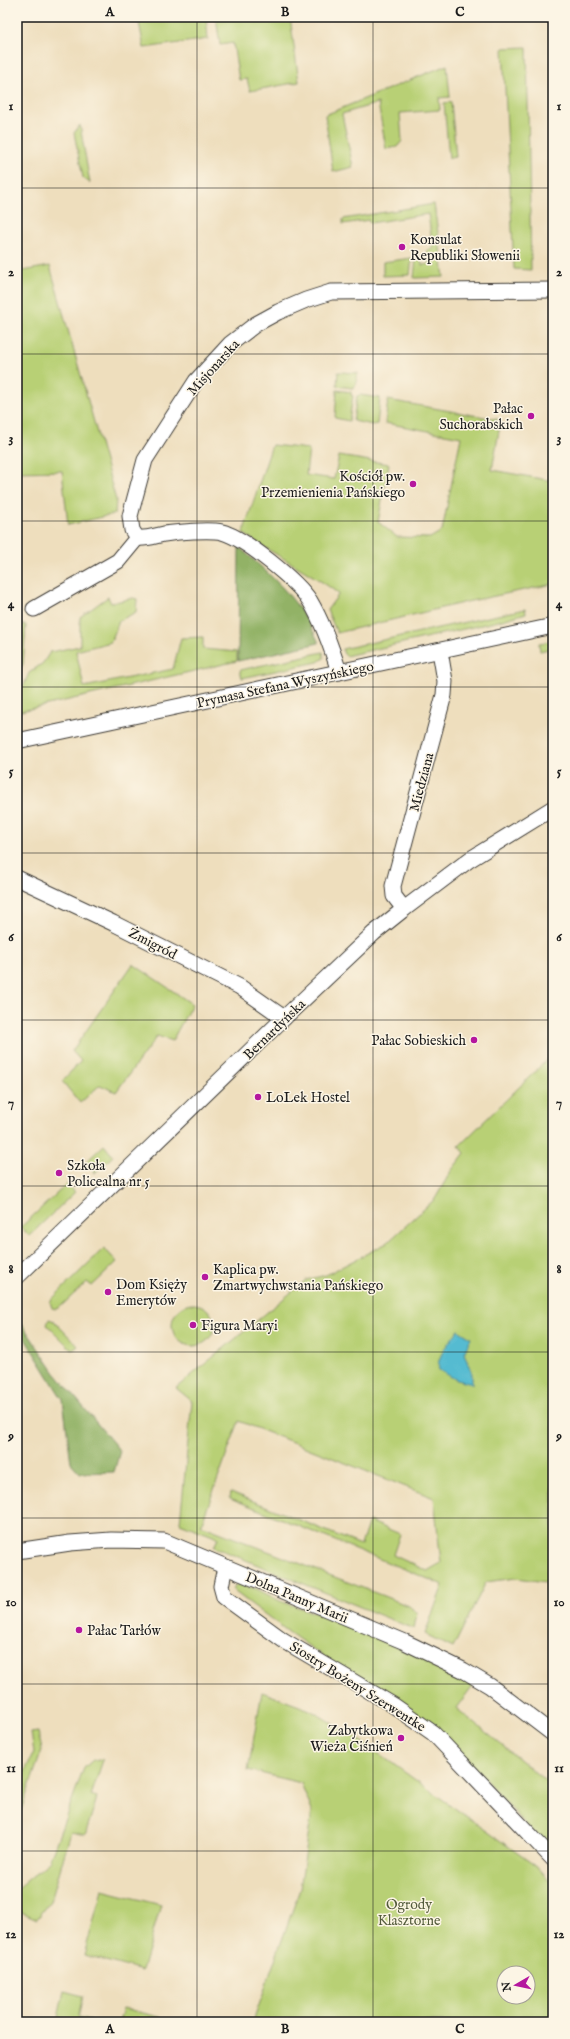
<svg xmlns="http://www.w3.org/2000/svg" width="570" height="2039" viewBox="0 0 570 2039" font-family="'IM FELL English',serif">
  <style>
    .green { fill: #b8d074; stroke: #6a7648; fill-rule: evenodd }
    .forest { fill: #92b266; stroke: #576741 }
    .water { fill: #54bbd1; stroke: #386c76 }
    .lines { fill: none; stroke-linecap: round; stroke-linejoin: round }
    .street-casing { stroke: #3c3934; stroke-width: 17 }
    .street { stroke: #fff; stroke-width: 15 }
    .grid { fill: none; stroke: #1c1c1c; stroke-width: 1; stroke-opacity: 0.55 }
    .poi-dot { fill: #b5179e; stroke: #fcf5e5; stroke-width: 1.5 }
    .labels { text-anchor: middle; stroke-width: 3; stroke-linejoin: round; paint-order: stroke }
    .poi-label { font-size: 14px; fill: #1c1c1c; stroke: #fcf5e5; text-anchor: start }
    .street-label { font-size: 14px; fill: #1c1c1c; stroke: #fcf5e5 }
    .park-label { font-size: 14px; fill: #535b3b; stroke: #fcf5e5 }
    .neatline { fill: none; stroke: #1c1c1c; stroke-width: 1.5 }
    .grid-label { font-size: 13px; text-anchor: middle; font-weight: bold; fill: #1c1c1c }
  </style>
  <rect width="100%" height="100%" fill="#fcf5e5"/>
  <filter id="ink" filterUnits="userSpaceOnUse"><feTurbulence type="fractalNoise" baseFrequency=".025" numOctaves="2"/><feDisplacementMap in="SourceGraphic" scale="8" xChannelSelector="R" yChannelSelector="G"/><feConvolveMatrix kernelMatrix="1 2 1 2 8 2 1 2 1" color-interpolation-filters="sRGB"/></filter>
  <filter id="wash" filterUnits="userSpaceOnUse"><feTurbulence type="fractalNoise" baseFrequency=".012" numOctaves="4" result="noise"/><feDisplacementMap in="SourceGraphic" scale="16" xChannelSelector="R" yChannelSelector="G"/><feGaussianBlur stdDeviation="0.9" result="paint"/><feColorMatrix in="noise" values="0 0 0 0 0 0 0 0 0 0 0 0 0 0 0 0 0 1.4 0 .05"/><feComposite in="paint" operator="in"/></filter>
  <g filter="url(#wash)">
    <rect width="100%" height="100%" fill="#eedebd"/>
    <g class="green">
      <path d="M138 17H206L208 39 144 48Z"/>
      <path d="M216 17H290L299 82 250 91 247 79 239 80 233 43 220 45Z"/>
      <path d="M527 47 531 270 514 269 503 48Z"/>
      <path d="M447 65 450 97 439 98 440 110 400 113 402 141 397 147 386 149 378 103 342 114 353 167 333 172 325 115Z"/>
      <path d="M451 102 456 157 449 158 444 103Z"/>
      <path d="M80 125 90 183 83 178 74 133Z"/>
      <path d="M434 204 444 277 414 278 416 258 421 257 422 265 429 264 427 250 433 249 428 214 370 223 369 220 343 224V219Z"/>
      <path d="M412 258 410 275 383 276V262Z"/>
      <path d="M50 266 116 500 115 514 68 525 62 471 17 472V272Z"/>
      <path d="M338 372 358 373 355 387 352 388 337 386Z"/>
      <path d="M337 390 351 392V395L353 396 349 421 335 418Z"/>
      <path d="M360 395 380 398 377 424 373 425 353 421 357 396Z"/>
      <path d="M388 400 501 420 492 470 553 481V584L471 601 337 633 327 610 339 594C309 571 274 555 243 533L272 445 309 449 306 475 334 479 339 456 389 464 378 522 397 537 430 538 442 531 461 437 385 423Z"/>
      <path d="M108 597 111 603 133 598 137 599 136 612 119 621 111 642 76 651 84 687 173 669 181 638 203 637V649L237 652V661L17 712V691L24 685 29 673 43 663 50 652 80 646V617Z"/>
      <path d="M525 609 526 613 499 621 350 655 346 656 344 654 342 649Z"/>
      <path d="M17 624 26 625 23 664 17 675Z"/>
      <path d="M553 641V648L540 651 539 643Z"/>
      <path d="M323 652 324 658 318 662 242 678 240 670Z"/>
      <path d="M133 964 192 1004 172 1041 157 1036 116 1092 100 1085 80 1103 62 1081 81 1061 72 1051Z"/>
      <path d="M553 1054V1583L516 1578 486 1582 453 1648 425 1634 443 1585 230 1498 231 1492 361 1545 369 1521 400 1534 393 1555 427 1571 441 1563 434 1498 239 1421 201 1525 409 1606 417 1613 414 1629 214 1547 218 1538 180 1523 192 1401 176 1388 306 1280 326 1275 387 1243 435 1199 451 1171 465 1153 459 1146Z"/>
      <path d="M104 1145 113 1156 95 1173 86 1162Z"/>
      <path d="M67 1184 75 1192 29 1236 21 1227Z"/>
      <path d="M104 1248 117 1262 92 1286 87 1282 60 1307 56 1309 52 1308 50 1302 52 1299Z"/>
      <circle cx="193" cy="1325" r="21"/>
      <path d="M49 1319 54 1321 78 1346 73 1350 71 1349 47 1325Z"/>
      <path d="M237 1584 257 1589 280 1601 318 1614 451 1670 474 1684 456 1708 553 1787V1854L458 1750 290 1633 235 1592 232 1589Z"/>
      <path d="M262 1692 310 1710 354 1736 537 1867 553 1885V2022H253L300 1889 312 1811 301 1783 248 1770ZM504 1973H528V1997H504Z"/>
      <path d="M38 1732 42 1750 17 1822V1788L34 1752 31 1733Z"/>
      <path d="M99 1759 103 1760 91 1796 97 1798 85 1835 71 1832 51 1901 37 1919 17 1910V1889L49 1862 84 1768 93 1760Z"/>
      <path d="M102 1890 161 1905 142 1971 84 1955Z"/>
      <path d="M64 1991 83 1996 78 2017 90 2020 89 2022H57Z"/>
      <path d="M123 2008 175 2021 119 2022Z"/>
    </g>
    <g class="forest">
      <path d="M239 547C274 578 299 599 319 643L238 661Z"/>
      <path d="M17 1317 55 1373 120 1451 114 1472 80 1473 71 1463 63 1400 17 1326Z"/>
    </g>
    <path class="water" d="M458 1330 471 1338 464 1353 472 1374V1384L457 1380 439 1370C435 1357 451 1341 458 1330Z"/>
  </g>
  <g filter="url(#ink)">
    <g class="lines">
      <defs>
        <g id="street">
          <path d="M34 609 118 561 137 538"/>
          <path d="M339 672C332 649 323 623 310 601 298 582 245 538 222 532 209 529 178 532 164 534 154 536 147 539 137 538L132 530 130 516 145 460 196 381 230 344 256 324 278 312 306 300 331 292 553 290"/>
          <path d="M17 741 553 626"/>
          <path d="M17 878 113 923 240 987 284 1018"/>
          <path d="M404 909 394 896 393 886 444 695 445 681 440 651"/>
          <path d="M17 1277 284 1018 374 933 404 909 469 860 553 808"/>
          <path d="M17 1551 70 1543 111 1540 164 1541 405 1642 463 1670 490 1686 553 1734"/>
          <path d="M225 1567 221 1586 224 1597 283 1640 393 1705 433 1733 553 1859"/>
        </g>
      </defs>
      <use href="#street" class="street-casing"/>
      <use href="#street" class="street"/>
    </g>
  </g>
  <path class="grid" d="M197 17V2022M373 17V2022M17 188H553M17 354H553M17 521H553M17 687H553M17 853H553M17 1020H553M17 1186H553M17 1352H553M17 1518H553M17 1684H553M17 1851H553"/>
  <g class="poi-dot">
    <circle cx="402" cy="247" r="4"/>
    <circle cx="531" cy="416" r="4"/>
    <circle cx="413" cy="484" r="4"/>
    <circle cx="474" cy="1040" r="4"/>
    <circle cx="258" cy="1097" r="4"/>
    <circle cx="59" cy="1173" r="4"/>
    <circle cx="205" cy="1277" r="4"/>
    <circle cx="108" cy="1292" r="4"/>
    <circle cx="193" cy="1325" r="4"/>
    <circle cx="79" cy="1630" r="4"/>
    <circle cx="401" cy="1738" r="4"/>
  </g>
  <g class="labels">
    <g class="poi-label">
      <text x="410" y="244">Konsulat<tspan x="410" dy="16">Republiki Słowenii</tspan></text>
      <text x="523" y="413" text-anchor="end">Pałac<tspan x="523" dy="16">Suchorabskich</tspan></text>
      <text x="405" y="481" text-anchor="end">Kościół pw.<tspan x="405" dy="16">Przemienienia Pańskiego</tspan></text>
      <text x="466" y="1045" text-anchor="end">Pałac Sobieskich</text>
      <text x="266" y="1102">LoLek Hostel</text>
      <text x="67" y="1170">Szkoła<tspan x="67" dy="16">Policealna nr 5</tspan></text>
      <text x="213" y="1274">Kaplica pw.<tspan x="213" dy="16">Zmartwychwstania Pańskiego</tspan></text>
      <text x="116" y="1289">Dom Księży<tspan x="116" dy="16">Emerytów</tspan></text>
      <text x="201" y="1330">Figura Maryi</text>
      <text x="87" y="1635">Pałac Tarłów</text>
      <text x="393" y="1735" text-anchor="end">Zabytkowa<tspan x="393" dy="16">Wieża Ciśnień</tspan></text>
    </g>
    <g class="street-label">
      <text transform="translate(213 367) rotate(-48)" y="5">Misjonarska</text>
      <text transform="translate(285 684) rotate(-12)" y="5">Prymasa Stefana Wyszyńskiego</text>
      <text transform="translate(421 782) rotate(-75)" y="5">Miedziana</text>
      <text transform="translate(153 943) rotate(27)" y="5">Żmigród</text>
      <text transform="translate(274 1029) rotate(-44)" y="5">Bernardyńska</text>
      <text transform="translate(297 1597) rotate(23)" y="5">Dolna Panny Marii</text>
      <text transform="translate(358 1686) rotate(32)" y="5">Siostry Bożeny Szerwentke</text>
    </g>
    <g class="park-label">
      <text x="409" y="1909">Ogrody<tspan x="409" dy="16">Klasztorne</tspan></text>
    </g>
  </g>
  <rect width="570" height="2039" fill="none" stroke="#fcf5e5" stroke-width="44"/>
  <g transform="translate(516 1985) rotate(261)"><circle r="19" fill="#fcf5e5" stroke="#a29e95"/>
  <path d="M0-3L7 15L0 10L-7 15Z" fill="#b5179e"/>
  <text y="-6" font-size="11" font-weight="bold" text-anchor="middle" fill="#1c1c1c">N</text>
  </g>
  <rect x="22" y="22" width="526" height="1995" class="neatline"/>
  <g class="grid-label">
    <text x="110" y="16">A</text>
    <text x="285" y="16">B</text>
    <text x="460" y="16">C</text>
    <text x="11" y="110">1</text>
    <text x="559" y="110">1</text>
    <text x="11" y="276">2</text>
    <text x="559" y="276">2</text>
    <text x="11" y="442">3</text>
    <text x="559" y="442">3</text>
    <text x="11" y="608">4</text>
    <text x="559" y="608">4</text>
    <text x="11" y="775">5</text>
    <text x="559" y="775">5</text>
    <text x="11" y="941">6</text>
    <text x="559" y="941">6</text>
    <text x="11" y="1107">7</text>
    <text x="559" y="1107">7</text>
    <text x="11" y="1273">8</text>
    <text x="559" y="1273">8</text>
    <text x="11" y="1440">9</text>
    <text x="559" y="1440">9</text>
    <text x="11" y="1606">10</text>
    <text x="559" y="1606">10</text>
    <text x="11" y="1772">11</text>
    <text x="559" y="1772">11</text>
    <text x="11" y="1938">12</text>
    <text x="559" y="1938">12</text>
    <text x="110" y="2033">A</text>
    <text x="285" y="2033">B</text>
    <text x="460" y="2033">C</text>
  </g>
</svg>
